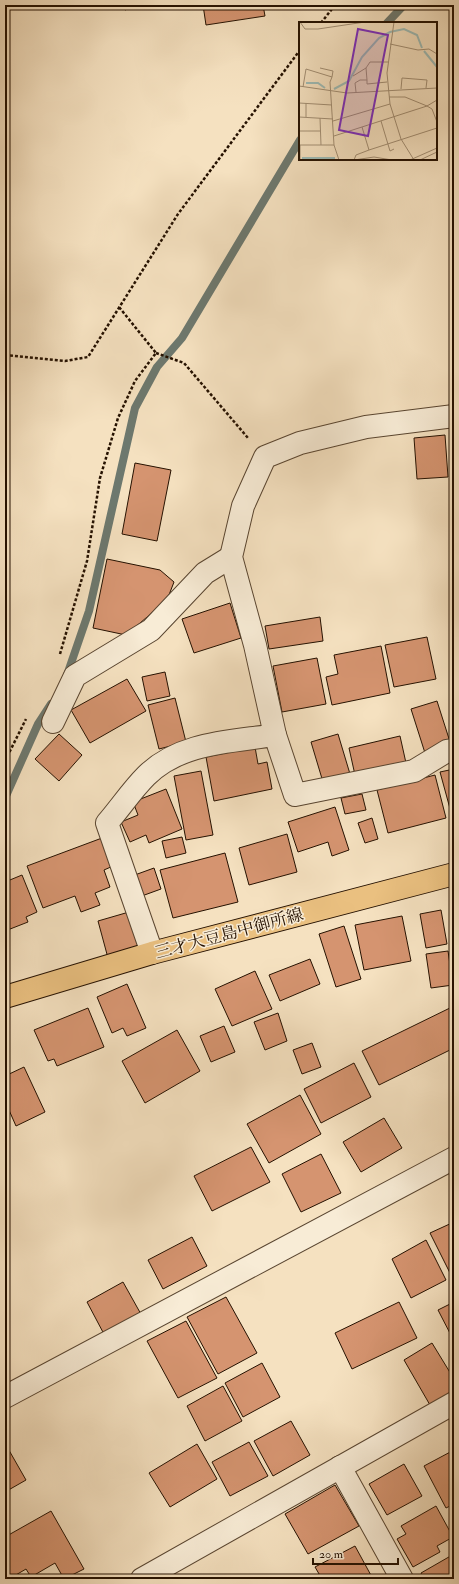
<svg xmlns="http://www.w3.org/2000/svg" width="459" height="1584" viewBox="0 0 459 1584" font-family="'IM FELL Double Pica','Noto Serif JP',serif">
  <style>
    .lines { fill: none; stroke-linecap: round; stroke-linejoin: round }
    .stream { stroke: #6d786e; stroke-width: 8 }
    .building { fill: #d59470; stroke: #251100 }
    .minor-casing { stroke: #594530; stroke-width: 24 }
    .major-casing { stroke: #251100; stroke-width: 24 }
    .path { stroke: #251100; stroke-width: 2.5; stroke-dasharray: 3 2; stroke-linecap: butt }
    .minor { stroke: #f8ecd6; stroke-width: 22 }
    .major { stroke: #eac080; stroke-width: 22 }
    .labels { text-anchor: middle; stroke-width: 3; stroke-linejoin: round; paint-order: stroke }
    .street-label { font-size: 17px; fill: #251100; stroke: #f8ecd6 }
    .inset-river { fill: none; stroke: #9dbcb7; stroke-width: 2 }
    .inset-road { fill: none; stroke: #a28e73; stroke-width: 1 }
    .view { fill: #7b2cbf; fill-opacity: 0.15; stroke: #7b2cbf; stroke-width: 2 }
    .inset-edge { fill: none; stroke: #251100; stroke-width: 2 }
  </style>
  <rect width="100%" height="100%" fill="#f5e1c0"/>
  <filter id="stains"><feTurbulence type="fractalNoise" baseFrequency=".005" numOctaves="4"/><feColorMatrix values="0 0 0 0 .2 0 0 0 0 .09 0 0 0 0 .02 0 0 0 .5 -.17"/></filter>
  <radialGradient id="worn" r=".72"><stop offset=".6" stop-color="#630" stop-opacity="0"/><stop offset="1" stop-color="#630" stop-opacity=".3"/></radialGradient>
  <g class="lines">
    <g class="stream">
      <path d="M387 23 404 5"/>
      <path d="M67 675 89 611 135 408 157 367 182 338 300 140"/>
      <path d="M5 798 38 724 51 704"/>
    </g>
  </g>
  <g class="building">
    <path d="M122 5H138L125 10Z"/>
    <path d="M203 5H263L265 16 206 25Z"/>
    <path d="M445 435 448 477 417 479 414 438Z"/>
    <path d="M135 463 171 470 157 541 122 534Z"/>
    <path d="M107 559 160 570 174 582 167 600 126 635 93 628Z"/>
    <path d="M230 603 241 638 194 653 182 619Z"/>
    <path d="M320 617 323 641 269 649 265 626Z"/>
    <path d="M427 637 436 679 394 687 385 645Z"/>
    <path d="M381 646 390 693 332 705 326 677 338 674 334 655Z"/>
    <path d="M317 658 326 704 282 712 273 666Z"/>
    <path d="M165 672 170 696 147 701 142 677Z"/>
    <path d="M127 679 146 711 90 743 71 710Z"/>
    <path d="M175 698 186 742 159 749 148 705Z"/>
    <path d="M437 701 451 745 425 753 411 709Z"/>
    <path d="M59 734 82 755 59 781 35 759Z"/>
    <path d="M338 734 350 774 323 782 311 742Z"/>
    <path d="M400 736 406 763 355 775 349 748Z"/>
    <path d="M255 747 258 764 267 762 272 789 214 801 206 757Z"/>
    <path d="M454 769V815L452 816 440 772Z"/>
    <path d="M201 771 213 835 186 840 174 776Z"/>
    <path d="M435 775 446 818 388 833 377 790Z"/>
    <path d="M166 789 182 829 149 843 146 835 130 842 121 822 138 815 133 802Z"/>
    <path d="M362 794 366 810 345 814 341 798Z"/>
    <path d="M335 807 349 850 332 856 328 842 298 852 288 822Z"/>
    <path d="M372 818 378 839 365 843 358 823Z"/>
    <path d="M287 834 297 872 249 885 239 848Z"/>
    <path d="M182 837 186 853 166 858 162 841Z"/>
    <path d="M102 838 113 866 104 870 110 887 95 893 100 905 81 912 75 896 43 908 27 866Z"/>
    <path d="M225 853 238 902 173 918 160 870Z"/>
    <path d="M154 868 161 889 139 897 132 876Z"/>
    <path d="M22 875 37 912 26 917 28 922 5 931V882Z"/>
    <path d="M441 910 447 944 426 948 420 914Z"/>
    <path d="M129 912 139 950 108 958 98 921Z"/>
    <path d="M402 916 411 961 364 970 355 925Z"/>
    <path d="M344 926 361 979 336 987 319 934Z"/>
    <path d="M448 951 453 985 431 988 426 954Z"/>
    <path d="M310 959 320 984 280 1001 269 975Z"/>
    <path d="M255 971 272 1009 232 1026 215 989Z"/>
    <path d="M127 984 146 1028 127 1036 123 1028 112 1033 97 997Z"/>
    <path d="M454 1006V1048L379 1085 362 1051Z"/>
    <path d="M88 1008 104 1047 57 1066 54 1059 48 1061 34 1030Z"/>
    <path d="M278 1013 287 1041 265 1050 254 1022Z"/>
    <path d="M224 1026 235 1052 211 1062 200 1036Z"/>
    <path d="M177 1030 200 1071 145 1103 122 1061Z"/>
    <path d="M312 1043 321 1067 302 1074 293 1050Z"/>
    <path d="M354 1063 371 1097 321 1123 304 1089Z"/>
    <path d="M24 1067 45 1112 16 1126 5 1101V1076Z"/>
    <path d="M300 1095 321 1134 269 1163 247 1124Z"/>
    <path d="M384 1118 402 1148 361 1172 343 1142Z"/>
    <path d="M251 1147 270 1182 212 1211 194 1176Z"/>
    <path d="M321 1154 341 1193 301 1212 282 1174Z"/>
    <path d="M454 1222V1281L430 1233Z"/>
    <path d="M192 1237 207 1266 163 1289 148 1260Z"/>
    <path d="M426 1240 446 1280 411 1298 392 1259Z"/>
    <path d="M123 1282 142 1316 105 1336 87 1302Z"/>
    <path d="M226 1297 257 1353 218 1374 187 1317Z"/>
    <path d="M399 1302 417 1338 352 1369 335 1333Z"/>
    <path d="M454 1302V1341L438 1310Z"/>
    <path d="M186 1321 217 1378 178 1398 147 1341Z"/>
    <path d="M432 1343 454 1379V1391L430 1405 404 1360Z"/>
    <path d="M262 1363 280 1397 243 1417 225 1383Z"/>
    <path d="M223 1386 242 1421 205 1441 187 1406Z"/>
    <path d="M291 1421 310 1455 273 1476 254 1441Z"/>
    <path d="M249 1442 268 1476 230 1496 212 1462Z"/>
    <path d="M197 1444 217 1479 170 1507 149 1473Z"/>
    <path d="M6 1445 26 1480 5 1492V1446Z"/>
    <path d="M454 1450V1504L446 1508 424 1466Z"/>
    <path d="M404 1464 422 1496 387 1515 369 1484Z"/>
    <path d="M335 1485 359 1526 308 1554 285 1514Z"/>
    <path d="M436 1506 453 1537 437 1546 440 1552 413 1567 397 1539 406 1534 401 1526Z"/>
    <path d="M51 1511 84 1569 64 1579 55 1563 31 1577 26 1569 9 1579H5V1537Z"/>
    <path d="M355 1546 373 1579H322L315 1567Z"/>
    <path d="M454 1554V1579H424L421 1573Z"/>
  </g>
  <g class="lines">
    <defs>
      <g id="minor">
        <path d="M53 722 75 676 151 630 205 573 231 557"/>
        <path d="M275 735 255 645 231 557 243 506 265 457 300 443 366 427 454 416"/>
        <path d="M152 953 107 823C120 808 132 790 146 776 180 742 230 742 275 735L295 795 414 771 447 751 454 750"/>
        <path d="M5 1397 454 1158"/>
        <path d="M340 1467 402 1579"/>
        <path d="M142 1579 454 1403"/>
      </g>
      <path id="major" d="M5 997 152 953 454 874"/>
    </defs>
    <use href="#minor" class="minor-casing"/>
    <use href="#major" class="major-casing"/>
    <g class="path">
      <path d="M321 23 335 5"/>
      <path d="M156 353 184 363 248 438"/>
      <path d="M5 355 65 361 88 357 178 214 300 50"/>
      <path d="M60 654 87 561 100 478 118 418 135 381 156 353 119 307"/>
      <path d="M5 761 26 719"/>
    </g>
    <use href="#minor" class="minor"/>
    <use href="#major" class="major"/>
  </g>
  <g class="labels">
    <g class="street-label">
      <text transform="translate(229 933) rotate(-15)" y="6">三才大豆島中御所線</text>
    </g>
  </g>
  <g transform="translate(299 22)">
    <rect width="138" height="138" fill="#f5e1c0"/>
    <path class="inset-river" d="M125 29 138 45M7 61H19L26 66M35 67 50 59 63 35 80 16 91 10 105 7 118 13 123 26M3 136H36"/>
    <path class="inset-road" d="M1 0 6 7H19L66 0M10 0H24M95 0 88 51 91 82 102 117 115 138M91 22 119 28 130 27 138 32M21 46 34 49 33 55M54 54 67 46M68 58 67 46 71 40H89M0 64 48 71 138 66M4 65 7 47 33 55 31 60 35 123 40 138M102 67 103 56 128 58 127 66M57 70 56 61 61 58H68V62L88 60M90 75H106L128 84 138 78M0 81 33 83M0 95 34 97M7 95V81M21 96 22 123M34 99 91 82M82 99 91 129 95 127M63 105 70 128M0 109H21M35 114 128 84 133 87 138 100M0 123H35M1 123V138M55 138 57 133 70 128 138 106M55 138 75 135 93 138M111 138 138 126M121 138 138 130"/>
    <path class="view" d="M59 7 89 13 69 114 40 108Z"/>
    <rect width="138" height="138" class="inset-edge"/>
  </g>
  <rect width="459" height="1584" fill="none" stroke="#f5e1c0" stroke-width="20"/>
  <rect x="6" y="6" width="447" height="1572" fill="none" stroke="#251100" stroke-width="2"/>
  <rect x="10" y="10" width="439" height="1564" fill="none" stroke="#251100"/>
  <path d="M313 1558v6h85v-6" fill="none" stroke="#251100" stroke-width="2"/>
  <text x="319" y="1558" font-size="12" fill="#251100" stroke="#f8ecd6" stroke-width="3" paint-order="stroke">20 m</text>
  <rect width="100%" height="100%" filter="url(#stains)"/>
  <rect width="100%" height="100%" fill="url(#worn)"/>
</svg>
